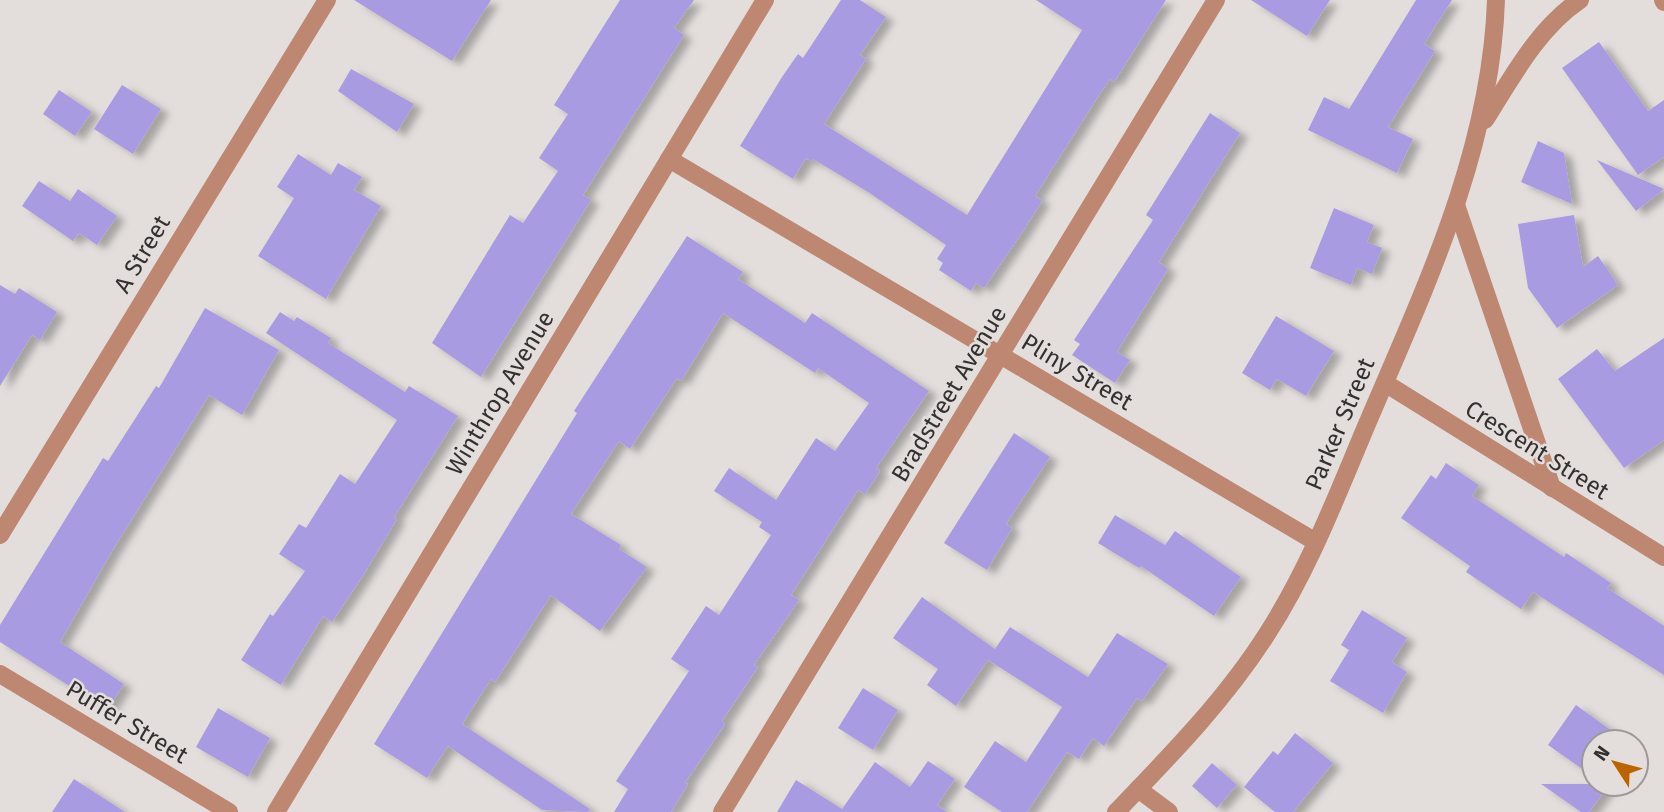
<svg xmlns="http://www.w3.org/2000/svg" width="1664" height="812" viewBox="0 0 1664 812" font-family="'Fira Sans',sans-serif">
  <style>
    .building { fill: #a99be2; filter: url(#shadow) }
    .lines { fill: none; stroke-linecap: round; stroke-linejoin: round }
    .minor { stroke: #bd8772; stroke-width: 18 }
    .labels { text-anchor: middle; stroke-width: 5; stroke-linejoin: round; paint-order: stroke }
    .street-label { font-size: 24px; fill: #333130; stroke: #e3dedc }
  </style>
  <defs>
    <filter id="shadow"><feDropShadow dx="8" dy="4.5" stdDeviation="3.5" flood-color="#0004"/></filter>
  </defs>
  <rect width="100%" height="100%" fill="#e3dedc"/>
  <g class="building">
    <path d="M354 0H491L452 61Z"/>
    <path d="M620 0H694L674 28 684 35 583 195 591 200 481 377 432 343 510 215 523 223 558 171 539 158 568 114 554 105Z"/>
    <path d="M841 0H860L886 17 860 55 866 59 824 124 967 215 1082 30 1036 0H1166L1114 82 1110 79 1099 95 1035 196 1042 201 1021 234 984 288 976 283 971 291 939 270 943 263 937 259 946 245 868 192 813 159 812 162 806 158 793 179 740 146 782 77 798 54 803 58Z"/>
    <path d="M1251 0H1330L1307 36Z"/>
    <path d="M1416 0H1452L1424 44 1435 51 1388 127 1413 139 1397 173 1308 130 1324 97 1349 109Z"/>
    <path d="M1599 42 1648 111 1664 100V157L1638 175 1562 68Z"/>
    <path d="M351 69 414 104 397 132 338 91Z"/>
    <path d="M122 85 161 109 133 154 94 129Z"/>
    <path d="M59 90 92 112 75 136 43 114Z"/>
    <path d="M1210 113 1240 133 1159 262 1168 269 1117 352 1130 360 1115 383 1072 355 1080 344 1074 340 1153 220 1146 215Z"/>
    <path d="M1538 141 1564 153 1572 204 1521 182Z"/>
    <path d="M298 154 331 175 338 163 362 177 354 190 381 206 326 299 258 256 294 198 277 187Z"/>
    <path d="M1597 160 1664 189 1636 211Z"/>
    <path d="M39 181 70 201 78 189 117 216 97 245 79 233 73 241 22 206Z"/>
    <path d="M1334 208 1374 225 1367 242 1382 248 1372 274 1357 268 1351 285 1310 268Z"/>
    <path d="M1574 215 1583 267 1598 256 1618 285 1557 328 1528 288 1518 224Z"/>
    <path d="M687 236 743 272 738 279 805 323 812 313 929 391 876 468 880 471 865 494 858 490 791 595 799 600 754 665 758 667 722 721 725 724 685 783 688 784 671 812H614L628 789 616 781 689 671 671 659 706 606 719 615 771 535 759 527 762 522 714 491 729 468 776 500 816 438 835 451 869 403 818 368 815 373 723 313 681 381 677 378 630 449 619 441 571 514 621 545 619 549 647 567 600 631 551 595 495 682 491 679 462 724 590 809 587 812 542 810 448 746 427 778 374 744 577 413 574 411Z"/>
    <path d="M0 285 15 294 19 288 57 312 40 340 32 335 0 386Z"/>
    <path d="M205 308 279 350 242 415 209 395 112 551 60 642 124 684 107 710 0 642V625L103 458 108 461 156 386 159 388Z"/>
    <path d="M280 312 294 321 297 317 331 338 328 343 405 392 409 386 458 416 394 517 397 519 362 577 332 622 323 616 281 685 241 660 270 614 273 616 305 571 279 554 299 524 306 528 340 474 355 484 397 420 266 333Z"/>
    <path d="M1276 316 1334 351 1306 396 1277 379 1270 390 1242 373Z"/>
    <path d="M1664 338V440L1624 468 1558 379 1597 349 1615 371Z"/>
    <path d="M1014 433 1050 457 1006 524 1012 528 987 570 944 543Z"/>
    <path d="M1446 463 1479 485 1472 496 1564 557 1566 553 1611 583 1607 588 1664 626V675L1533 592 1521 609 1466 572 1470 566 1401 518 1431 475 1436 479Z"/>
    <path d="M1115 515 1165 545 1175 531 1241 577 1214 616 1141 566 1139 568 1098 543Z"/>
    <path d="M922 597 995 649 1010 627 1088 677 1117 633 1168 664 1142 701 1137 698 1104 746 1093 738 1079 759 1067 752 1027 812H1002L964 787 995 741 1026 762 1062 707 988 660 992 654 956 706 927 685 938 669 893 638Z"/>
    <path d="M1362 610 1407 638 1392 662 1407 672 1383 713 1330 681 1349 650 1341 645Z"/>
    <path d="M863 688 898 710 873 750 838 728Z"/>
    <path d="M1576 705 1616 734 1610 742H1594V764L1588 773 1548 745Z"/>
    <path d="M218 708 270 738 248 777 196 747Z"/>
    <path d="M1295 733 1333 763 1293 812H1275L1244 787 1273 751 1278 755Z"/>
    <path d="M928 761 955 779 937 805 947 812H777L796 780 842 809 875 762 910 787Z"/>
    <path d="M1212 763 1237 785 1217 808 1192 786Z"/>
    <path d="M74 779 125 812H52Z"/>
    <path d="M1541 784H1610L1589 812H1581Z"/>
  </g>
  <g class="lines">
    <g class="minor">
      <path d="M1663 0 1664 2"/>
      <path d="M1485 120C1511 79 1538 28 1580 0"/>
      <path d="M669 159 1316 542"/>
      <path d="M1456 205 1552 488"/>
      <path d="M1385 383 1664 557"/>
      <path d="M0 535 327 0"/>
      <path d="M0 674 229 812"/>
      <path d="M1138 789 1169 812"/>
      <path d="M276 812 765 0"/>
      <path d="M722 812 1216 0"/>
      <path d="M1116 812C1170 756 1225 700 1267 634 1309 569 1337 495 1367 424 1425 288 1491 150 1496 0"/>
    </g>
  </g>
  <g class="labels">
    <g class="street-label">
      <text transform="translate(142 254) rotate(-59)" y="8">A Street</text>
      <text transform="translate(1077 372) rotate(31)" y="8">Pliny Street</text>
      <text transform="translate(500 393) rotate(-59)" y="8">Winthrop Avenue</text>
      <text transform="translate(949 394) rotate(-59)" y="8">Bradstreet Avenue</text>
      <text transform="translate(1340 424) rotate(-67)" y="8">Parker Street</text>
      <text transform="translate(1537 450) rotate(32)" y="8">Crescent Street</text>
      <text transform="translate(127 722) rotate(31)" y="8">Puffer Street</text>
    </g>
  </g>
  <g transform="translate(1615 763) rotate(306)"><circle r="33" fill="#e3dedc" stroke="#9d9997" stroke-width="2"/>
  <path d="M0-5L12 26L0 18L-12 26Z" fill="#bc6400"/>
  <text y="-10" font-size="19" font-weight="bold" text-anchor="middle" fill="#333130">N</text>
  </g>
</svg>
